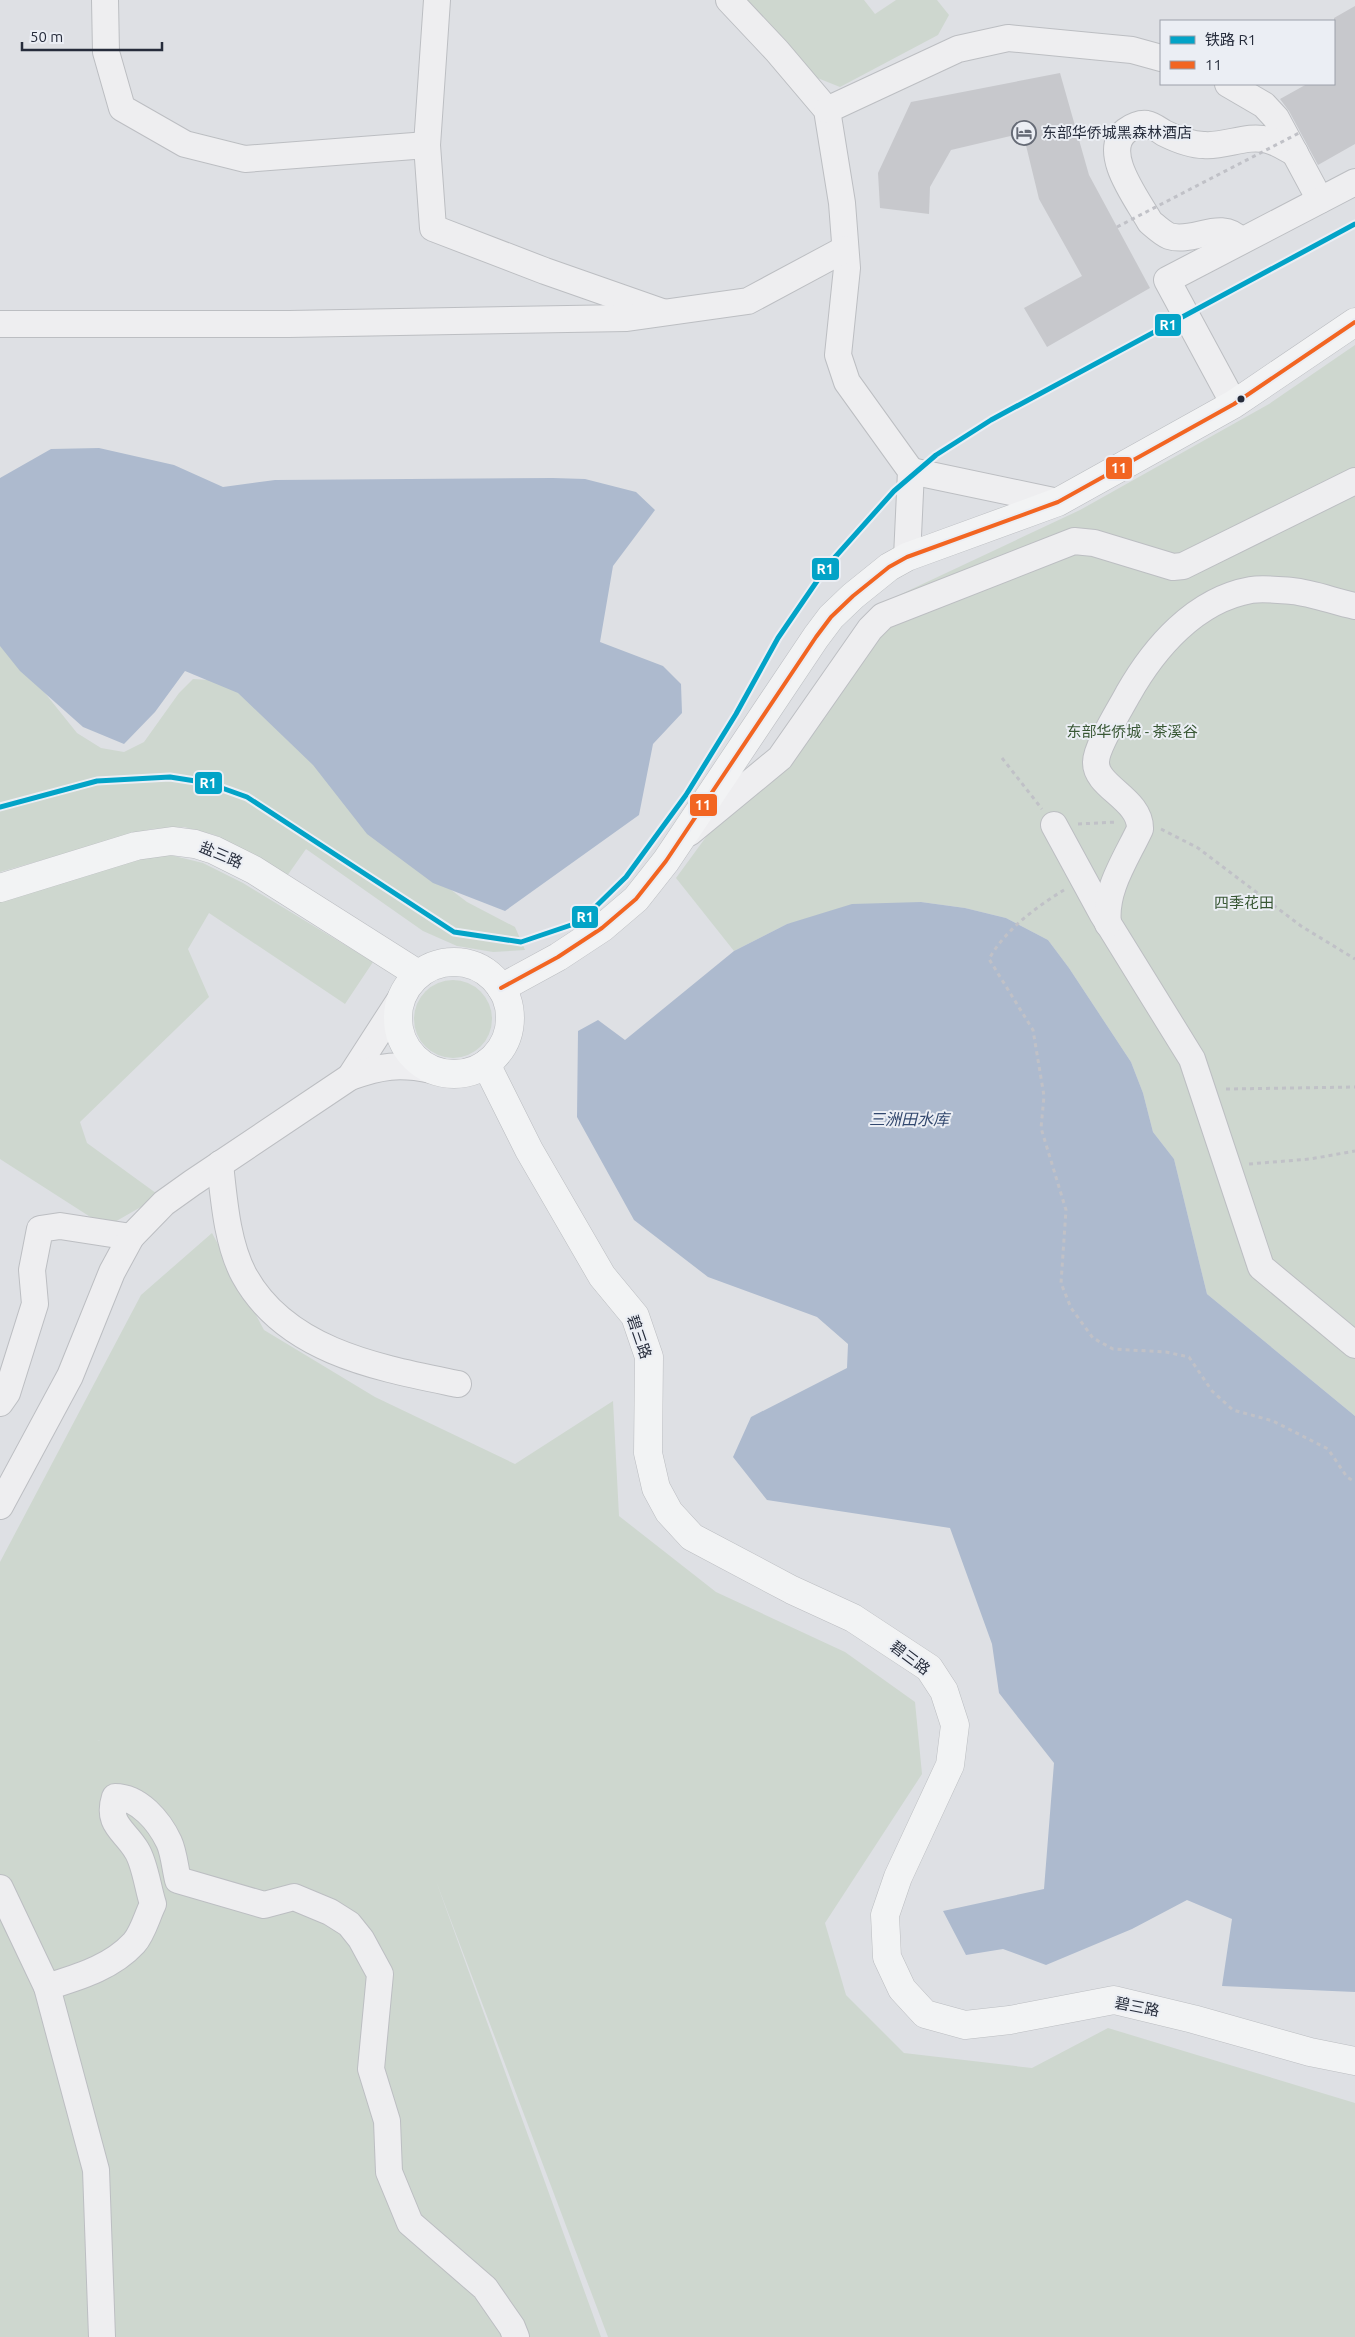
<svg xmlns="http://www.w3.org/2000/svg" width="1355" height="2337" viewBox="0 0 1355 2337" font-family="Ubuntu,'Noto Sans SC',sans-serif">
  <style>
    .green { fill: #ced7cf }
    .water { fill: #adbace }
    .building { fill: #c7c8cc }
    .lines { fill: none; stroke-linecap: round; stroke-linejoin: round }
    .minor-casing { stroke: #bcbec2; stroke-width: 28 }
    .major-casing { stroke: #bbbdc1; stroke-width: 29 }
    .path { stroke: #c0c1c7; stroke-width: 3; stroke-dasharray: 4 4; stroke-linecap: butt }
    .minor { stroke: #eeeef0; stroke-width: 26 }
    .major { stroke: #f2f3f4; stroke-width: 28 }
    .path-bridge { stroke: #c0c1c7; stroke-width: 3; stroke-dasharray: 4 4; stroke-linecap: butt }
    .bus-1-casing { stroke: #ebeef4; stroke-width: 8 }
    .bus-1 { stroke: #f26522; stroke-width: 4 }
    .rail-1-casing { stroke: #ebeef4; stroke-width: 9 }
    .rail-1 { stroke: #02a3c7; stroke-width: 5 }
    .bus-dot { fill: #262c3b; stroke: #ebeef4; stroke-width: 2 }
    .labels { text-anchor: middle; stroke-width: 4; stroke-linejoin: round; paint-order: stroke }
    .poi-label { font-size: 15px; fill: #262c3b; stroke: #ebeef4; text-anchor: start }
    .park-label { font-size: 15px; fill: #385734; stroke: #ebeef4 }
    .street-label { font-size: 15px; fill: #262c3b; stroke: #ebeef4 }
    .water-label { font-size: 16px; font-style: italic; fill: #32486e; stroke: #ebeef4 }
    .line-badge { stroke: #ebeef4; stroke-width: 2 }
    .badge-label { font-size: 14px; text-anchor: middle; font-weight: bold; fill: #fff }
  </style>
  <rect width="100%" height="100%" fill="#dee0e4"/>
  <g class="green">
    <path d="M747 0H864L875 14 896 0H937L949 15 938 35 840 87 815 77Z"/>
    <path d="M1355 345V1416L1207 1294 1174 1159 1153 1132 1143 1093 1131 1062 1069 968 1048 940 1006 918 965 908 921 902 787 924 734 951 676 878 766 755 858 625 880 604 1080 510 1269 404Z"/>
    <path d="M0 637 77 733 101 748 124 752 144 742 179 693 193 679 226 681 261 708 387 841 467 902 515 927 525 950 493 952 457 946 423 931 306 849 287 876 246 851 215 835 184 827 151 829 0 872Z"/>
    <path d="M166 854 203 863 243 883 373 962 345 1004 209 913 188 949 209 997 80 1122 87 1143 160 1196 106 1227 0 1159V893L79 869Z"/>
    <circle cx="453" cy="1019" r="39"/>
    <path d="M212 1233 264 1330 375 1397 515 1464 613 1401 619 1516 716 1592 845 1652 915 1702 922 1774 825 1923 846 1995 904 2053 1032 2068 1108 2028 1355 2103V2337H608L436 1881 601 2337H0V1701L100 1741 0 1701V1562L141 1295Z"/>
  </g>
  <g class="water">
    <path d="M99 448 174 465 223 487 275 480 553 478 585 479 636 492 655 510 613 566 600 642 663 666 681 684 682 713 653 744 639 815 505 911 433 883 367 834 313 765 238 693 185 671 155 712 124 744 83 727 20 671 0 646V478L51 449Z"/>
    <path d="M921 902 965 908 1006 918 1048 940 1069 968 1131 1062 1143 1093 1153 1132 1174 1159 1207 1294 1355 1416V1992L1222 1986 1232 1919 1187 1900 1132 1929 1046 1965 1003 1949 966 1955 943 1911 1044 1889 1054 1763 999 1693 992 1644 950 1528 767 1500 733 1457 751 1417 847 1368 848 1344 817 1317 708 1277 634 1220 577 1117 578 1031 598 1020 625 1040 734 951 787 924 852 904Z"/>
  </g>
  <g class="building">
    <path d="M1355 6V144L1318 165 1289 111 1280 99 1307 84H1334V18Z"/>
    <path d="M1060 73 1089 175 1150 288 1047 347 1024 308 1082 276 1039 199 1023 133 951 150 930 187 929 214 880 208 878 173 911 102Z"/>
  </g>
  <g class="lines">
    <defs>
      <g id="minor">
        <path d="M105 0 106 52 122 108 185 144 245 159 427 145"/>
        <path d="M437 0 427 145 433 228 545 271 662 312"/>
        <path d="M729 0 777 51 827 110 842 203 847 268 838 355 847 382 911 471 907 557"/>
        <path d="M1228 84 1264 105 1276 118 1320 200"/>
        <path d="M827 110 958 49 1008 38 1132 50 1161 58"/>
        <path d="M1241 241C1221 218 1194 244 1169 236 1162 233 1156 227 1150 222 1138 200 1100 152 1126 131 1133 126 1139 123 1147 124 1153 125 1159 130 1164 133 1176 139 1190 145 1204 145 1225 147 1247 134 1268 140 1277 142 1287 149 1295 153"/>
        <path d="M0 324H289L627 318 748 301 845 249"/>
        <path d="M1234 404 1167 280 1355 182"/>
        <path d="M911 471 1058 502"/>
        <path d="M1054 825 1103 915 1192 1059 1261 1267 1355 1345"/>
        <path d="M689 833 780 758 870 629 883 616 1074 541 1094 543 1173 567 1183 566 1355 481"/>
        <path d="M1108 924C1104 890 1126 859 1140 829 1141 799 1095 787 1096 762 1096 747 1120 709 1128 694 1154 648 1195 600 1251 590 1263 588 1280 590 1292 591 1313 593 1335 602 1355 606"/>
        <path d="M350 1077 401 998"/>
        <path d="M220 1164C224 1200 227 1243 244 1275 286 1352 380 1368 458 1384"/>
        <path d="M0 1403 7 1393 35 1304 32 1270 40 1229 60 1226 131 1237"/>
        <path d="M0 1506 70 1376 112 1272 131 1237 164 1203 192 1183 350 1077C381 1066 399 1063 432 1070"/>
        <path d="M0 1888 47 1987 96 2170 102 2337"/>
        <path d="M47 1987C78 1977 111 1968 134 1943 143 1933 147 1916 153 1904 148 1889 145 1864 137 1851 125 1830 106 1825 115 1797 139 1797 159 1821 169 1842 174 1853 175 1868 178 1880L264 1905 294 1897 330 1912 349 1924 361 1939 380 1974 371 2069 387 2121 389 2172 410 2223 485 2288 512 2327 516 2337"/>
      </g>
      <g id="major">
        <path d="M0 888 136 846 172 841 195 844 214 850 254 870 418 974"/>
        <circle cx="454" cy="1018" r="56"/>
        <path d="M501 988 558 957 602 928 636 899 666 861 816 637 831 617 853 596 889 567 907 557 1058 502 1234 404 1355 322"/>
        <path d="M486 1064 529 1150 602 1276 635 1316 649 1357 648 1453 656 1488 669 1512 692 1537 792 1590 853 1618 929 1668 944 1691 955 1725 950 1765 898 1877 885 1915 887 1957 902 1989 925 2014 965 2025 1010 2020 1114 2000 1193 2019 1310 2052 1355 2061"/>
      </g>
    </defs>
    <use href="#minor" class="minor-casing"/>
    <use href="#major" class="major-casing"/>
    <g class="path">
      <path d="M1002 758 1042 809"/>
      <path d="M1078 824 1117 822"/>
      <path d="M1161 829 1198 848 1301 926 1355 959"/>
      <path d="M1064 890C1036 907 1005 930 989 959L1033 1030 1044 1096 1041 1128 1066 1210 1061 1283 1071 1308 1093 1338 1113 1349 1166 1352 1189 1357 1212 1391 1233 1410 1273 1421 1328 1449 1347 1477 1355 1482"/>
      <path d="M1226 1089 1355 1087"/>
      <path d="M1249 1164 1310 1159 1355 1151"/>
    </g>
    <use href="#minor" class="minor"/>
    <use href="#major" class="major"/>
    <path class="path-bridge" d="M1117 227 1299 133"/>
    <defs>
      <path id="bus-1" d="M501 988 558 957 602 928 636 899 666 861 816 637 831 617 853 596 889 567 907 557 1058 502 1234 404 1355 322"/>
    </defs>
    <use href="#bus-1" class="bus-1-casing"/>
    <use href="#bus-1" class="bus-1"/>
    <defs>
      <path id="rail-1" d="M0 807 97 781 170 777 208 783 247 797 454 932 521 942 580 922 626 877 686 795 736 714 778 638 828 565 894 491 936 455 991 420 1355 224"/>
    </defs>
    <use href="#rail-1" class="rail-1-casing"/>
    <use href="#rail-1" class="rail-1"/>
  </g>
  <defs>
    <symbol id="hotel-ring" viewBox="-11 -11 22 22"><circle r="9.5" fill="#ebeef4" stroke="#666b76" stroke-width="1.5"/><path d="M-6-4.5h1.5V1H6V5H4.5V3h-9V5H-6ZM-4 0a1.8 1.8 0 1 1 3.6 0ZM.5 0V-2.5h3Q6-2.5 6 0Z" fill="#666b76"/></symbol>
  </defs>
  <g fill-rule="evenodd">
    <use href="#hotel-ring" x="1010" y="119" width="28" height="28"/>
  </g>
  <circle class="bus-dot" cx="1241" cy="399" r="4.5"/>
  <g class="labels">
    <g class="poi-label">
      <text x="1042" y="138">东部华侨城黑森林酒店</text>
    </g>
    <g class="park-label">
      <text x="1132" y="737">东部华侨城 - 茶溪谷</text>
      <text x="1244" y="908">四季花田</text>
    </g>
    <g class="street-label">
      <text transform="translate(221 855) rotate(23)" y="5">盐三路</text>
      <text transform="translate(639 1337) rotate(71)" y="5">碧三路</text>
      <text transform="translate(910 1658) rotate(37)" y="5">碧三路</text>
      <text transform="translate(1137 2007) rotate(11)" y="5">碧三路</text>
    </g>
    <g class="water-label">
      <text x="909" y="1125">三洲田水库</text>
    </g>
  </g>
  <g class="line-badge">
    <rect x="1154" y="313" width="28" height="24" rx="5" fill="#02a3c7"/>
    <rect x="1105" y="456" width="28" height="24" rx="5" fill="#f26522"/>
    <rect x="811" y="557" width="29" height="24" rx="5" fill="#02a3c7"/>
    <rect x="194" y="771" width="29" height="24" rx="5" fill="#02a3c7"/>
    <rect x="689" y="793" width="29" height="24" rx="5" fill="#f26522"/>
    <rect x="571" y="905" width="28" height="24" rx="5" fill="#02a3c7"/>
  </g>
  <g class="badge-label">
    <text x="1168" y="330">R1</text>
    <text x="1119" y="473">11</text>
    <text x="825" y="574">R1</text>
    <text x="208" y="788">R1</text>
    <text x="703" y="810">11</text>
    <text x="585" y="922">R1</text>
  </g>
  <rect x="1160" y="20" width="175" height="65" fill="#ebeef4" stroke="#9ca0aa"/>
  <rect x="1170" y="36" width="25" height="8" fill="#02a3c7" stroke="#9ca0aa"/>
  <text x="1205" y="45" font-size="15" fill="#262c3b">铁路 R1</text>
  <rect x="1170" y="61" width="25" height="8" fill="#f26522" stroke="#9ca0aa"/>
  <text x="1205" y="70" font-size="15" fill="#262c3b">11</text>
  <path d="M22 42v8h140v-8" fill="none" stroke="#262c3b" stroke-width="2.5"/>
  <text x="30" y="42" font-size="15" fill="#262c3b" stroke="#ebeef4" stroke-width="4" paint-order="stroke">50 m</text>
</svg>
